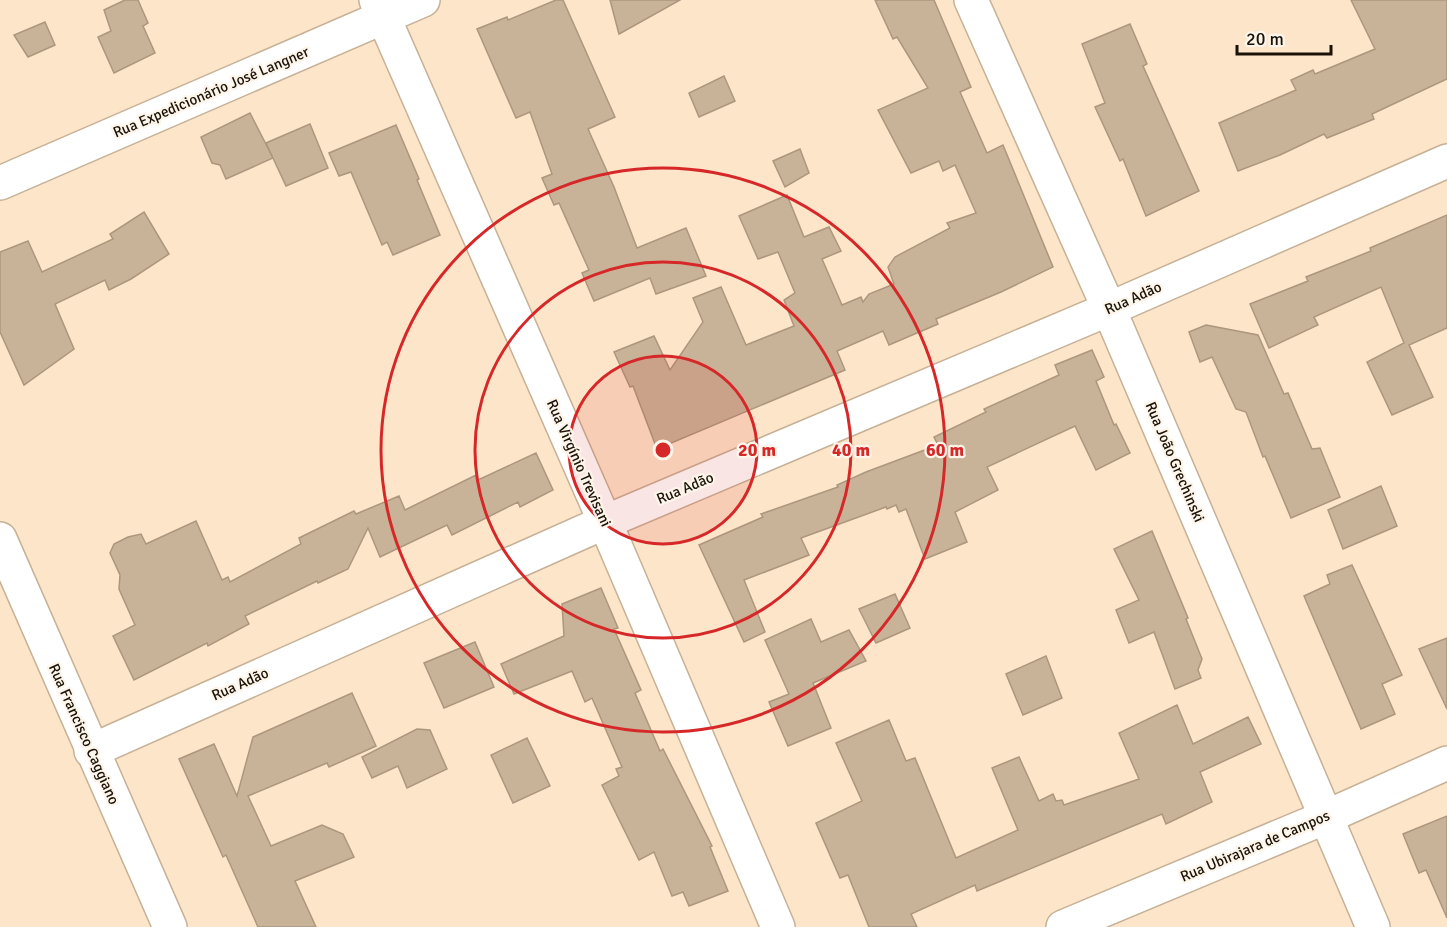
<svg xmlns="http://www.w3.org/2000/svg" width="1447" height="927" viewBox="0 0 1447 927" font-family="Signika,sans-serif">
  <style>
    .building { fill: #c9b398; stroke: #ac967d; stroke-width: 1.5 }
    .lines { fill: none; stroke-linecap: round; stroke-linejoin: round }
    .minor-casing { stroke: #c7b196; stroke-width: 36 }
    .minor { stroke: #fff; stroke-width: 33 }
    .ring { fill: none; stroke: #d62828; stroke-width: 3 }
    .labels { text-anchor: middle; stroke-width: 4.5; stroke-linejoin: round; paint-order: stroke }
    .street-label { font-size: 15px; fill: #1a1208; stroke: #fef5ea }
    .centre { fill: #d62828; stroke: #fef5ea; stroke-width: 3 }
    .ring-label { font-size: 18px; text-anchor: middle; font-weight: bold; fill: #d62828; stroke: #fef5ea; stroke-width: 4.5; stroke-linejoin: round; paint-order: stroke }
  </style>
  <rect width="100%" height="100%" fill="#fce5c9"/>
  <g class="building">
    <path d="M125 0H138L148 23 143 26 155 53 114 73 98 37 111 31 104 10Z"/>
    <path d="M556 0H563L615 117 588 129 614 187 637 248 686 228 706 276 656 294 650 278 594 301 582 273 589 270 559 203 554 205 542 178 552 174 530 112 516 118 477 29 507 17 508 20Z"/>
    <path d="M610 0H680L619 34Z"/>
    <path d="M875 0H934L971 87 960 92 987 153 1003 145 1053 267 1001 292 936 319 938 324 889 345 883 331 837 351 845 370 657 449 633 386 630 387 614 352 654 336 670 370 703 322 693 298 721 287 746 345 794 326 784 300 795 293 778 252 758 259 739 216 787 195 804 237 829 227 841 251 822 259 842 305 861 297 863 302 869 294 894 284 888 267 895 257 950 228 947 223 976 213 955 165 943 171 939 161 911 173 878 110 928 88 897 37 893 39Z"/>
    <path d="M1351 0H1447V79L1372 114 1374 119 1327 138 1324 134 1280 155 1238 171 1219 123 1296 90 1291 80 1313 70 1315 74 1375 49Z"/>
    <path d="M45 22 55 45 28 57 14 35Z"/>
    <path d="M1130 24 1147 64 1143 66 1199 191 1146 216 1123 159 1120 161 1095 107 1105 103 1082 44Z"/>
    <path d="M724 76 735 101 699 117 689 93Z"/>
    <path d="M250 113 273 158 226 179 220 165 212 163 201 137Z"/>
    <path d="M310 124 328 168 286 186 266 143Z"/>
    <path d="M396 125 419 179 417 180 440 235 393 255 387 242 382 245 351 172 339 176 329 153Z"/>
    <path d="M800 149 809 173 785 187 773 161Z"/>
    <path d="M144 212 169 254 131 279 109 290 105 280 55 304 74 349 24 385 0 332V252L28 241 42 272 113 239 110 234Z"/>
    <path d="M1447 215V328L1409 345 1433 397 1392 415 1367 362 1404 343 1381 287 1314 317 1318 325 1269 348 1250 304 1308 281 1306 277 1371 251 1370 248Z"/>
    <path d="M1206 325 1258 335 1284 394 1288 393 1312 449 1320 448 1340 497 1291 518 1265 456 1263 457 1246 412 1236 409 1212 357 1200 362 1189 332Z"/>
    <path d="M1092 350 1104 377 1096 381 1114 425 1116 424 1130 453 1096 470 1075 426 987 467 998 490 955 512 967 542 925 559 906 509 899 512 896 505 887 509 886 507 801 538 809 555 744 580 765 632 744 642 699 545 763 517 761 514 838 487 837 485 866 472 938 445 934 437 986 412 984 409 1059 375 1055 365Z"/>
    <path d="M536 453 553 490 520 507 518 502 452 535 447 525 380 557 368 528 348 569 318 583 317 581 245 616 249 624 208 646 207 643 134 680 113 636 135 625 119 589 120 575 110 553 114 544 128 537 141 534 146 544 196 521 222 580 228 577 230 582 301 544 299 538 354 511 356 514 399 496 405 510 476 475 478 480Z"/>
    <path d="M1381 486 1397 526 1343 549 1328 510Z"/>
    <path d="M1152 531 1188 618 1186 619 1202 659 1198 670 1201 678 1175 689 1154 632 1129 643 1116 610 1139 600 1114 549Z"/>
    <path d="M1352 565 1402 675 1382 684 1395 714 1361 729 1304 596 1330 584 1327 575Z"/>
    <path d="M601 588 618 628 614 629 641 690 635 693 660 751 663 749 712 846 710 847 728 891 689 906 683 892 672 896 654 852 639 860 602 785 619 776 616 769 622 767 592 698 585 702 572 671 514 694 501 664 564 636 562 604Z"/>
    <path d="M895 594 910 628 876 643 859 609Z"/>
    <path d="M811 619 821 642 849 630 866 661 813 683 831 728 788 746 769 702 789 694 765 640Z"/>
    <path d="M1447 638V709L1419 649Z"/>
    <path d="M475 642 494 687 444 708 424 663Z"/>
    <path d="M1046 656 1062 698 1023 715 1006 674Z"/>
    <path d="M352 693 376 746 329 767 327 763 248 796 271 846 322 825 343 834 354 857 295 881 316 927H258L226 855 223 857 179 759 214 744 237 796 253 737Z"/>
    <path d="M1177 705 1193 744 1248 717 1261 744 1200 772 1212 802 1166 824 1162 814 977 891 975 885 911 914 917 927H869L848 875 840 878 816 823 862 801 836 743 889 720 906 761 915 758 956 858 1018 830 992 768 1019 757 1039 801 1053 794 1056 801 1062 800 1064 805 1139 779 1119 733Z"/>
    <path d="M417 729 430 730 447 769 407 788 398 766 372 778 362 757Z"/>
    <path d="M527 738 550 786 513 803 491 755Z"/>
    <path d="M1447 816V918L1426 870 1419 873 1403 834Z"/>
  </g>
  <g class="lines">
    <defs>
      <g id="minor">
        <path d="M376 0 605 522 778 927"/>
        <path d="M971 0 1109 309 1373 927"/>
        <path d="M0 183 423 0"/>
        <path d="M0 539 170 927"/>
        <path d="M91 751 605 522 1109 309 1447 161"/>
        <path d="M1063 927 1326 817 1447 763"/>
      </g>
    </defs>
    <use href="#minor" class="minor-casing"/>
    <use href="#minor" class="minor"/>
  </g>
  <circle cx="663" cy="450" r="94" fill="#d62828" fill-opacity=".12"/>
  <g class="ring">
    <circle cx="663" cy="450" r="94"/>
    <circle cx="663" cy="450" r="188"/>
    <circle cx="663" cy="450" r="282"/>
  </g>
  <g class="labels">
    <g class="street-label">
      <text transform="translate(211 92) rotate(-23)" y="5">Rua Expedicionário José Langner</text>
      <text transform="translate(1133 298) rotate(-24)" y="5">Rua Adão</text>
      <text transform="translate(1175 462) rotate(67)" y="5">Rua João Grechinski</text>
      <text transform="translate(579 463) rotate(66)" y="5">Rua Virgínio Trevisani</text>
      <text transform="translate(685 488) rotate(-23)" y="5">Rua Adão</text>
      <text transform="translate(240 684) rotate(-24)" y="5">Rua Adão</text>
      <text transform="translate(84 734) rotate(66)" y="5">Rua Francisco Caggiano</text>
      <text transform="translate(1255 846) rotate(-23)" y="5">Rua Ubirajara de Campos</text>
    </g>
  </g>
  <circle cx="663" cy="450" r="9" class="centre"/>
  <g class="ring-label">
    <text x="757" y="456">20 m</text>
    <text x="851" y="456">40 m</text>
    <text x="945" y="456">60 m</text>
  </g>
  <path d="M1237 45v9h94v-9" fill="none" stroke="#1a1208" stroke-width="3"/>
  <text x="1246" y="45" font-size="18" fill="#1a1208" stroke="#fef5ea" stroke-width="4.5" paint-order="stroke">20 m</text>
</svg>
